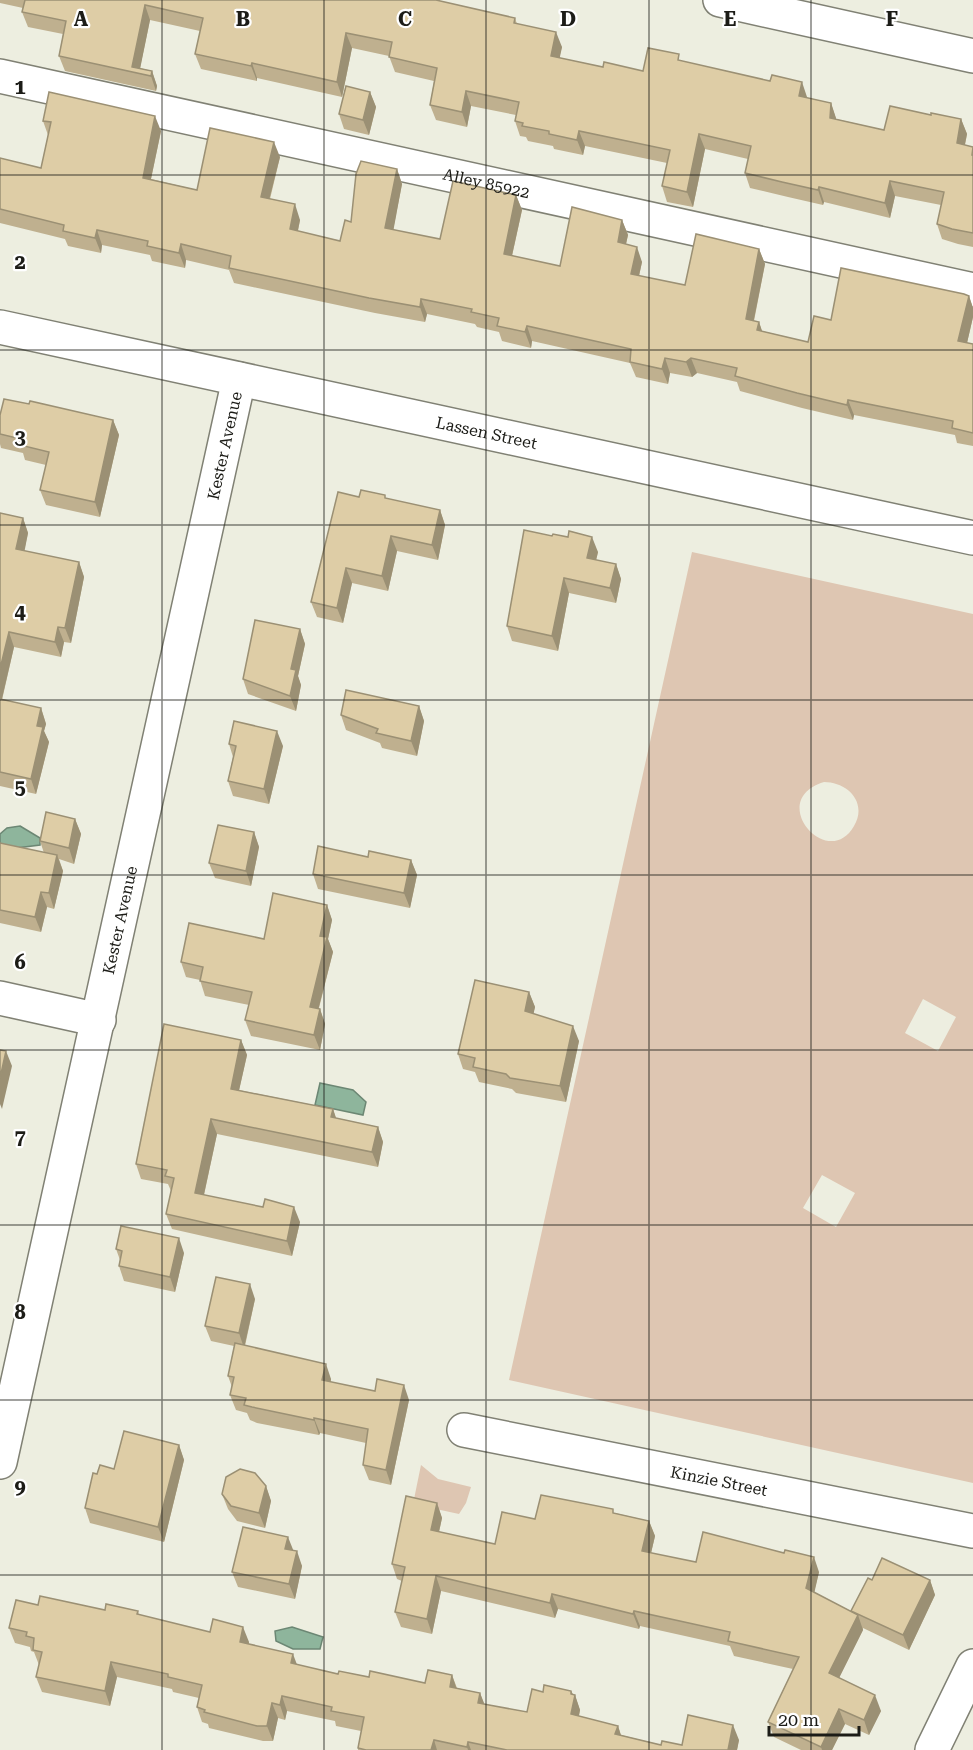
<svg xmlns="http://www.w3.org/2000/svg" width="973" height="1750" viewBox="0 0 973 1750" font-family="'Roboto Serif',serif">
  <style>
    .green { fill: #dec6b2; fill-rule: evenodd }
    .water { fill: #8eb59c; stroke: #6c8774; stroke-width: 1.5 }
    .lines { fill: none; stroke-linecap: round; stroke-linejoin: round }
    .minor-casing { stroke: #808174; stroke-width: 36 }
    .major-casing { stroke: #808174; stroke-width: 36 }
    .minor { stroke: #fff; stroke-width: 33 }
    .major { stroke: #fff; stroke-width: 33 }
    .wall { fill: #bfb08f }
    .shaded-wall { fill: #9b9074 }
    .building { fill: #decda6; stroke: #9b9074; stroke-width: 1.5 }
    .grid { fill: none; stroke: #1c1c17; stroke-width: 1.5; stroke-opacity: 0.55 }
    .labels { text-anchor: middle; stroke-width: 4.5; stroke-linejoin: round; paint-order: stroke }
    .street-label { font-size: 16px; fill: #1c1c17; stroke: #fff }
    .grid-label { font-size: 20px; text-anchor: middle; font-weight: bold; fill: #1c1c17; stroke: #fff; stroke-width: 4.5; stroke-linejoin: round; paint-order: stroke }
  </style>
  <rect width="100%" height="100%" fill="#edeee0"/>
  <g class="green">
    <path d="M692 552 973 614V1483L509 1380ZM824 782C847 782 868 802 854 826 828 872 765 800 824 782ZM923 999 956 1017 938 1051 905 1033ZM822 1175 855 1193 836 1227 803 1208Z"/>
    <path d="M421 1465 438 1479 471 1487 466 1503 459 1514 413 1504Z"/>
  </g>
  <g class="water">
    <path d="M20 826 40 838V845L0 850V834L7 828Z"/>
    <path d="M320 1083 353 1090 366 1102 363 1115 315 1105Z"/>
    <path d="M292 1627 323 1637 320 1649H293L276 1641 275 1631Z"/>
  </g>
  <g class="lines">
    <defs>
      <g id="minor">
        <path d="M720 0 973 56"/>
        <path id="s1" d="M0 76 973 290"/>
        <path d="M0 998 99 1020"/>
        <path id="s2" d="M464 1430 973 1531"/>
        <path id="s3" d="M0 1462 239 379"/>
        <path d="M932 1750 973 1666"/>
      </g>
      <g id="major">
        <path id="s4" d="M0 327 973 538"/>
      </g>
    </defs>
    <use href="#minor" class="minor-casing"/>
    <use href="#major" class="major-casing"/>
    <use href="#minor" class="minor"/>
    <use href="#major" class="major"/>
  </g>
  <g class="wall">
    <path d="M0 0H436L515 18 517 24 562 47 559 58 603 67 643 71 681 61 807 98 831 103 836 119 884 130 931 115 961 119 967 134 965 145 973 147V247L958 244 942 239 937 224 941 205 895 196 890 218 824 202 823 205 788 197 750 188 745 173 748 159 705 149 693 207 667 202 662 186 667 163 585 146 583 155 554 149 553 146 528 141 526 137 520 136 515 121 516 115 471 106 467 127 436 120 430 105 434 81 395 72 389 56 352 48 342 97 257 78V81L201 69 195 54 200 31 150 20 140 68 152 71 157 86 156 91 65 71 59 56 63 34 28 27 22 12 23 8 0 3Z"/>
    <path d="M370 92 376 107 369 135 344 129 339 114Z"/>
    <path d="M43 121 161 131 151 179 197 190 280 157 270 199 300 220 298 231 340 241 351 222 397 169 402 184 393 230 440 239 516 195 522 210 512 256 560 266 622 220 628 235 626 244 642 262 639 276 685 285 759 249 765 264 754 321 759 322 762 331 808 342 831 320 969 296 973 308V317L967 343 973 344V446L957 443 955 435 854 415 853 420 802 408 740 391 737 382 697 373 692 377 670 373 668 384 636 377 630 363 532 341 531 348 502 341 499 332 477 327 475 324 427 314 425 322 375 313 234 283 229 270 186 260 185 268 152 261 150 255 102 245 101 253 68 246 65 239 0 223V158L41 168 48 135Z"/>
    <path d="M29 404 113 420 119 435 100 517 46 505 40 490 46 465 25 460 23 453 1 448 0 444V415Z"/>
    <path d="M359 497 387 499 440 510 445 525 438 560 397 551 388 591 352 583 343 623 317 617 311 602Z"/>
    <path d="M0 513 23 518 28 533 24 551 79 562 84 577 71 643 64 642 61 657 14 647 2 700 41 708 46 724 44 731 49 742 36 794 0 786Z"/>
    <path d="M524 530 598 552 596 560 616 564 621 579 616 603 569 593 558 651 512 641 507 626Z"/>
    <path d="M300 629 305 644 298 676 301 685 296 711 248 694 243 679Z"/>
    <path d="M419 706 424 721 417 756 382 748 380 743 346 730 341 715Z"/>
    <path d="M229 744 283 746 269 804 233 796 228 781 233 757Z"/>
    <path d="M75 819 81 834 74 864 59 859 63 871 54 909 47 907 41 932 0 923V843L44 853 40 841Z"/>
    <path d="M254 832 259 847 251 886 215 878 209 863Z"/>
    <path d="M368 857 411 860 417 875 410 908 318 889 313 874Z"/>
    <path d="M327 905 332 920 328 939 333 952 319 1008 320 1009 325 1024 320 1050 251 1036 245 1020 249 1005 205 996 200 980 186 977 181 962 264 939Z"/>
    <path d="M529 992 535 1007 533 1014 579 1041 566 1102 516 1093 512 1089 479 1082 475 1072 463 1069 458 1054Z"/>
    <path d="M241 1040 247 1055 239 1090 333 1109 336 1118 378 1127 383 1142 378 1167 217 1134 204 1195 300 1222 292 1256 172 1229 166 1214 171 1191 168 1184 141 1179 136 1164Z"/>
    <path d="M116 1249 184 1253 175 1292 124 1281 119 1266 120 1260Z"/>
    <path d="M255 1299 245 1346 331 1379V1382L409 1400 391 1485 369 1480 363 1465 366 1443 320 1433 319 1435 257 1423 250 1420 247 1413 236 1410 230 1395 232 1387 228 1376 234 1346 211 1341 205 1326Z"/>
    <path d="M179 1445 184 1460 164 1542 90 1523 85 1508 97 1474 114 1469Z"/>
    <path d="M266 1486 271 1501 265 1528 237 1521 228 1509 222 1494Z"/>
    <path d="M437 1503 442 1518 439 1532 495 1544 535 1519 615 1513 649 1521 655 1536 651 1553 696 1562 819 1572 814 1592 852 1612 851 1611 872 1580H930L935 1595 909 1650 863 1628V1630L839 1678 881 1711 869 1735 845 1724 832 1750H801L774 1737 768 1722 793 1669 734 1656 730 1646 640 1626 639 1629 558 1609 555 1618 441 1591 432 1634 401 1627 395 1612 402 1581 397 1579 392 1564Z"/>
    <path d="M293 1550 302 1566 295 1599 238 1587 232 1572Z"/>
    <path d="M38 1605 105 1610 138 1611 139 1615 249 1642V1644L297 1665 338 1674 369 1677 425 1683 452 1675 457 1688 480 1693 484 1704 527 1712 543 1692 571 1691 573 1694 575 1695 580 1710 579 1716 618 1726 621 1735 661 1745H682L739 1740 737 1750H358V1748L361 1731 336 1726 335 1721 287 1711 285 1720 278 1718 273 1741H263L209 1728 208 1724 202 1722 197 1707 199 1698 173 1692 172 1689 117 1677 110 1706 42 1692 36 1677 39 1665 34 1652 31 1651 30 1647 15 1643 9 1628Z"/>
  </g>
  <g class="shaded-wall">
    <path d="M145 5 150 20 139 74 132 67Z"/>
    <path d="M556 32 562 47 557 71 551 56Z"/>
    <path d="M346 33 352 48 342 97 337 82Z"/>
    <path d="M252 63 257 78V81L251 66Z"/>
    <path d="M152 71 157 86 156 91 151 76Z"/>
    <path d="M802 82 807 97 804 111 799 96Z"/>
    <path d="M466 91 471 106 467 127 462 112Z"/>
    <path d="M370 92 376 107 369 135 363 120Z"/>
    <path d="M831 103 836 118V133L830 118Z"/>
    <path d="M155 116 161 131 148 193 143 178Z"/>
    <path d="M961 119 967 134 962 158 957 143Z"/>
    <path d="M579 131 585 146 583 155 577 140Z"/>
    <path d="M699 134 705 149 693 207 687 192Z"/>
    <path d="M274 142 280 157 266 212 261 197Z"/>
    <path d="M397 169 402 184 391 243 385 228Z"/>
    <path d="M890 181 895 196 890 218 885 203Z"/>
    <path d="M819 187 824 202 823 205 818 190Z"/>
    <path d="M516 195 522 210 509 269 504 254Z"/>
    <path d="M295 204 300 220 295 244 290 229Z"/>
    <path d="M622 220 628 235 623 257 618 242Z"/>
    <path d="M97 230 102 245 101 253 95 238Z"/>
    <path d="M181 244 186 260 185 268 179 253Z"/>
    <path d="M637 247 642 262 636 289 631 274Z"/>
    <path d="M759 249 765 264 751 334 746 319Z"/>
    <path d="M969 296 973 308V317L964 356 958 341Z"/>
    <path d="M421 299 427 314 425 322 420 307Z"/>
    <path d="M759 322 764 337 757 330Z"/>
    <path d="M527 326 532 341 531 348 525 332Z"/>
    <path d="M665 358 670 373 668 384 662 369Z"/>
    <path d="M691 358 697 373 692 377 686 362Z"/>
    <path d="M848 400 854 415 853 420 847 405Z"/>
    <path d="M113 420 119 435 100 517 95 502Z"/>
    <path d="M440 510 445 525 438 560 432 545Z"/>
    <path d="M23 518 28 533 22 564 16 549Z"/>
    <path d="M391 536 397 551 388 591 382 576Z"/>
    <path d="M592 537 598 552 593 573 587 558Z"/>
    <path d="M79 562 84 577 71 643 65 628Z"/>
    <path d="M616 564 621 579 616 603 610 588Z"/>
    <path d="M346 568 352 583 343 623 337 608Z"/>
    <path d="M564 578 569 593 558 651 552 636Z"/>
    <path d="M58 627 64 642 61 657 55 642Z"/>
    <path d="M300 629 305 644 298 676 301 685 296 711 290 696 291 669Z"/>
    <path d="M9 632 14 647 0 707V669Z"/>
    <path d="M419 706 424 721 417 756 411 741Z"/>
    <path d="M41 708 46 724 44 731 49 742 36 794 31 779 37 726Z"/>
    <path d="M277 731 283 746 269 804 264 789Z"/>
    <path d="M75 819 81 834 74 864 69 848Z"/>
    <path d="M254 832 259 847 251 886 246 871Z"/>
    <path d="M57 855 63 871 54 909 49 893Z"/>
    <path d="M411 860 417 875 410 908 404 893Z"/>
    <path d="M41 892 47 907 41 932 35 917Z"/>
    <path d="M327 905 332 920 328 939 333 952 315 1022 310 1007 320 936Z"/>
    <path d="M529 992 535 1007 531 1026 525 1011Z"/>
    <path d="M320 1009 325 1024 320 1050 314 1035Z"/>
    <path d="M573 1026 579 1041 566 1102 560 1086Z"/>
    <path d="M241 1040 247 1055 236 1104 231 1089Z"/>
    <path d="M6 1051 12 1066 2 1109 0 1104V1078Z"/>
    <path d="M333 1109 338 1124 331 1117Z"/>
    <path d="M211 1119 217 1134 201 1208 195 1193Z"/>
    <path d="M378 1127 383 1142 378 1167 372 1152Z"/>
    <path d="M294 1207 300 1222 292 1256 287 1241Z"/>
    <path d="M179 1238 184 1253 175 1292 170 1277Z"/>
    <path d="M250 1284 255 1299 244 1348 239 1333Z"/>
    <path d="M326 1364 331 1379 328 1395 322 1380Z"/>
    <path d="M404 1385 409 1400 391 1485 386 1470Z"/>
    <path d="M314 1418 320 1433 319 1435 314 1420Z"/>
    <path d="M179 1445 184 1460 164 1542 158 1527Z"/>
    <path d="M266 1486 271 1501 265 1528 259 1513Z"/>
    <path d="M437 1503 442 1518 436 1545 431 1530Z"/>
    <path d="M649 1521 655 1536 648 1566 642 1551Z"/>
    <path d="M288 1537 294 1552 285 1549Z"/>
    <path d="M297 1551 302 1566 295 1599 289 1584Z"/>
    <path d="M814 1557 819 1572 812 1603 806 1588Z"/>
    <path d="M436 1576 441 1591 432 1634 427 1619Z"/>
    <path d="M930 1580 935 1595 909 1650 903 1635Z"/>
    <path d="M552 1594 558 1609 555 1618 550 1603Z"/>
    <path d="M634 1611 640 1626 639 1629 633 1614Z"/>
    <path d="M858 1615 863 1630 834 1688 829 1673Z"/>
    <path d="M243 1627 249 1642 245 1657 240 1642Z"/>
    <path d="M293 1654 299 1670 291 1663Z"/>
    <path d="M111 1662 117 1677 110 1706 105 1691Z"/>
    <path d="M452 1675 457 1690 450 1687Z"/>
    <path d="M571 1691 574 1698 575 1695 580 1710 576 1729 571 1714Z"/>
    <path d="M480 1693 486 1708 478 1703Z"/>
    <path d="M875 1695 881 1711 869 1735 864 1720Z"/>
    <path d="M282 1696 287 1711 285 1720 280 1705Z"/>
    <path d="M272 1703 278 1718 273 1741 267 1726Z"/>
    <path d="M839 1709 845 1724 832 1750H822L821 1747Z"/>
    <path d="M733 1725 739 1740 737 1750H728Z"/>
    <path d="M618 1726 623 1742 615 1734Z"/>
    <path d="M434 1740 437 1750H431Z"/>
    <path d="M468 1742 471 1750H468L467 1747Z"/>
  </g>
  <g class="building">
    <path d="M25 0H436L515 18 514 23 556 32 551 56 603 67 604 62 643 71 648 48 679 54 678 60 770 81 772 75 802 82 799 96 831 103 830 118 884 130 890 106 931 115V113L961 119 957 143 973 147 972 155H973V233L952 229 937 224 944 192 890 181 885 203 819 187 818 190 782 182 745 173 751 146 699 134 687 192 662 186 670 150 579 131 577 140 549 134V131L522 126 523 123 515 121 519 102 466 91 462 112 430 105 437 68 389 57 392 42 346 33 337 82 252 63 251 66 195 54 203 18 145 5 132 67 152 71 151 76 59 56 66 21 22 12Z"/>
    <path d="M346 86 370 92 363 120 339 114Z"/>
    <path d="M49 92 155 116 143 178 197 190 210 128 274 142 261 197 295 204 290 229 340 241 345 220 351 222 356 174 361 161 397 169 385 228 440 239 453 181 516 195 504 254 560 266 572 207 622 220 618 242 637 247 631 274 685 285 696 234 759 249 746 319 759 322 757 330 808 342 814 316 831 320 841 268 964 294 969 296 958 341 973 344V433L952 428 953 421 848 400 847 405 797 393 735 376 737 368 691 358 686 362 665 358 662 369 630 362 631 349 527 326 525 332 497 326 499 318 471 312 472 309 421 299 420 307 369 298 229 268 231 256 181 244 179 253 147 246 148 241 97 230 95 238 63 231 64 225 0 209V158L41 168 51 122 43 121Z"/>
    <path d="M4 399 29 404 30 401 113 420 95 502 40 490 49 452 20 445 21 439 0 434V415Z"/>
    <path d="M361 490 385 495V498L440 510 432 545 391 536 382 576 346 568 337 608 311 602 338 492 359 497Z"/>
    <path d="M0 513 23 518 16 549 79 562 65 628 58 627 55 642 9 632 0 669Z"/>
    <path d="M524 530 552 536 553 534 568 537 569 531 592 537 587 558 616 564 610 588 564 578 552 636 507 626Z"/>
    <path d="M255 620 300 629 291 669 296 670 290 696 243 679Z"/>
    <path d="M346 690 419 706 411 741 376 733 378 729 341 715Z"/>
    <path d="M0 699 41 708 37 726 43 727 31 779 0 772Z"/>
    <path d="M234 721 277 731 264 789 228 781 236 746 229 744Z"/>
    <path d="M46 812 75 819 69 848 40 841Z"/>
    <path d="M218 825 254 832 246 871 209 863Z"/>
    <path d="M0 843 57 855 49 893 41 892 35 917 0 910Z"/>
    <path d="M318 846 368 857 369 851 411 860 404 893 313 874Z"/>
    <path d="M273 893 327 905 320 936 327 937 310 1007 320 1009 314 1035 245 1020 252 992 200 981 203 967 181 962 189 923 264 939Z"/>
    <path d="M475 980 529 992 525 1011 573 1026 560 1086 510 1078 506 1074 473 1067 475 1058 458 1054Z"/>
    <path d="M164 1024 241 1040 231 1089 333 1109 331 1117 378 1127 372 1152 211 1119 195 1193 263 1207 265 1199 294 1207 287 1241 166 1214 174 1178 165 1176 167 1170 136 1164Z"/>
    <path d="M0 1050 6 1051 0 1078Z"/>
    <path d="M121 1226 179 1238 170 1277 119 1266 122 1251 116 1249Z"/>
    <path d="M216 1277 250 1284 239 1333 205 1326Z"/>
    <path d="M235 1343 326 1364 322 1380 375 1391 377 1379 404 1385 386 1470 363 1465 368 1429 314 1418V1420L252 1407 244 1405 246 1398 230 1395 234 1377 228 1376Z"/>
    <path d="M124 1431 179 1445 158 1527 85 1508 93 1473 97 1474 100 1465 114 1469Z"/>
    <path d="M240 1469 255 1473 266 1486 259 1513 231 1506 222 1494 226 1477Z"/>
    <path d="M541 1495 613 1509V1513L649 1521 642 1551 696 1562 703 1532 784 1553 785 1550 814 1557 806 1588 858 1615 829 1673 875 1695 864 1720 839 1709 821 1747 768 1722 799 1657 728 1641 730 1632 634 1611 633 1614 552 1594 550 1603 436 1576 427 1619 395 1612 405 1567 392 1564 406 1496 437 1503 431 1530 495 1544 502 1512 535 1519Z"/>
    <path d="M243 1527 288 1537 285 1549 297 1551 289 1584 232 1572Z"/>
    <path d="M882 1558 930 1580 903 1635 851 1611 868 1578 872 1580Z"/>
    <path d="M40 1596 105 1610 106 1604 138 1611 137 1614 210 1632 213 1619 243 1627 240 1642 293 1654 291 1663 338 1674 339 1671 369 1677 370 1671 425 1683 428 1670 452 1675 450 1687 480 1693 478 1703 527 1712 532 1689 543 1692 544 1685 571 1691V1694L575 1695 571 1714 618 1726 615 1734 661 1745 662 1741 682 1745 688 1715 733 1725 728 1750H507L468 1742 467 1747 434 1740 431 1750H366L358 1748 364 1717 331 1711 332 1707 282 1696 280 1705 272 1703 267 1726H257L204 1712 205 1710 197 1707 202 1685 168 1677V1674L111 1662 105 1691 36 1677 42 1652 33 1650 34 1638 26 1636 27 1632 9 1628 16 1600 38 1605Z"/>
  </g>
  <path class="grid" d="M162 0V1750M324 0V1750M486 0V1750M649 0V1750M811 0V1750M0 175H973M0 350H973M0 525H973M0 700H973M0 875H973M0 1050H973M0 1225H973M0 1400H973M0 1575H973"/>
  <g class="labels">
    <g class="street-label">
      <text dy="6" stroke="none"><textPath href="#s1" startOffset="498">Alley 85922</textPath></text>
      <text dy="6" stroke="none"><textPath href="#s4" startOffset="498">Lassen Street</textPath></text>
      <text dy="6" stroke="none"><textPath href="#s3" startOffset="1041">Kester Avenue</textPath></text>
      <text dy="6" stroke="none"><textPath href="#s3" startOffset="555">Kester Avenue</textPath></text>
      <text dy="6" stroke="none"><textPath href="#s2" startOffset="260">Kinzie Street</textPath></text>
    </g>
  </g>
  <g class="grid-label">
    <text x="81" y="26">A</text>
    <text x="243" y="26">B</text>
    <text x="405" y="26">C</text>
    <text x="568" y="26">D</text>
    <text x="730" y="26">E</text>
    <text x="892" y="26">F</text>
    <text x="20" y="94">1</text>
    <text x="20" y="269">2</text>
    <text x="20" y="444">3</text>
    <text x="20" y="619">4</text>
    <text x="20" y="794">5</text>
    <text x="20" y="969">6</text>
    <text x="20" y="1144">7</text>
    <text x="20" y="1319">8</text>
    <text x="20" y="1494">9</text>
  </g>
  <path d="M769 1726v9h90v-9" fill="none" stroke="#1c1c17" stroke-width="3"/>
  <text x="778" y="1726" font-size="18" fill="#1c1c17" stroke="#ffffff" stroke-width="4.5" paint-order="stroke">20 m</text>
</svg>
